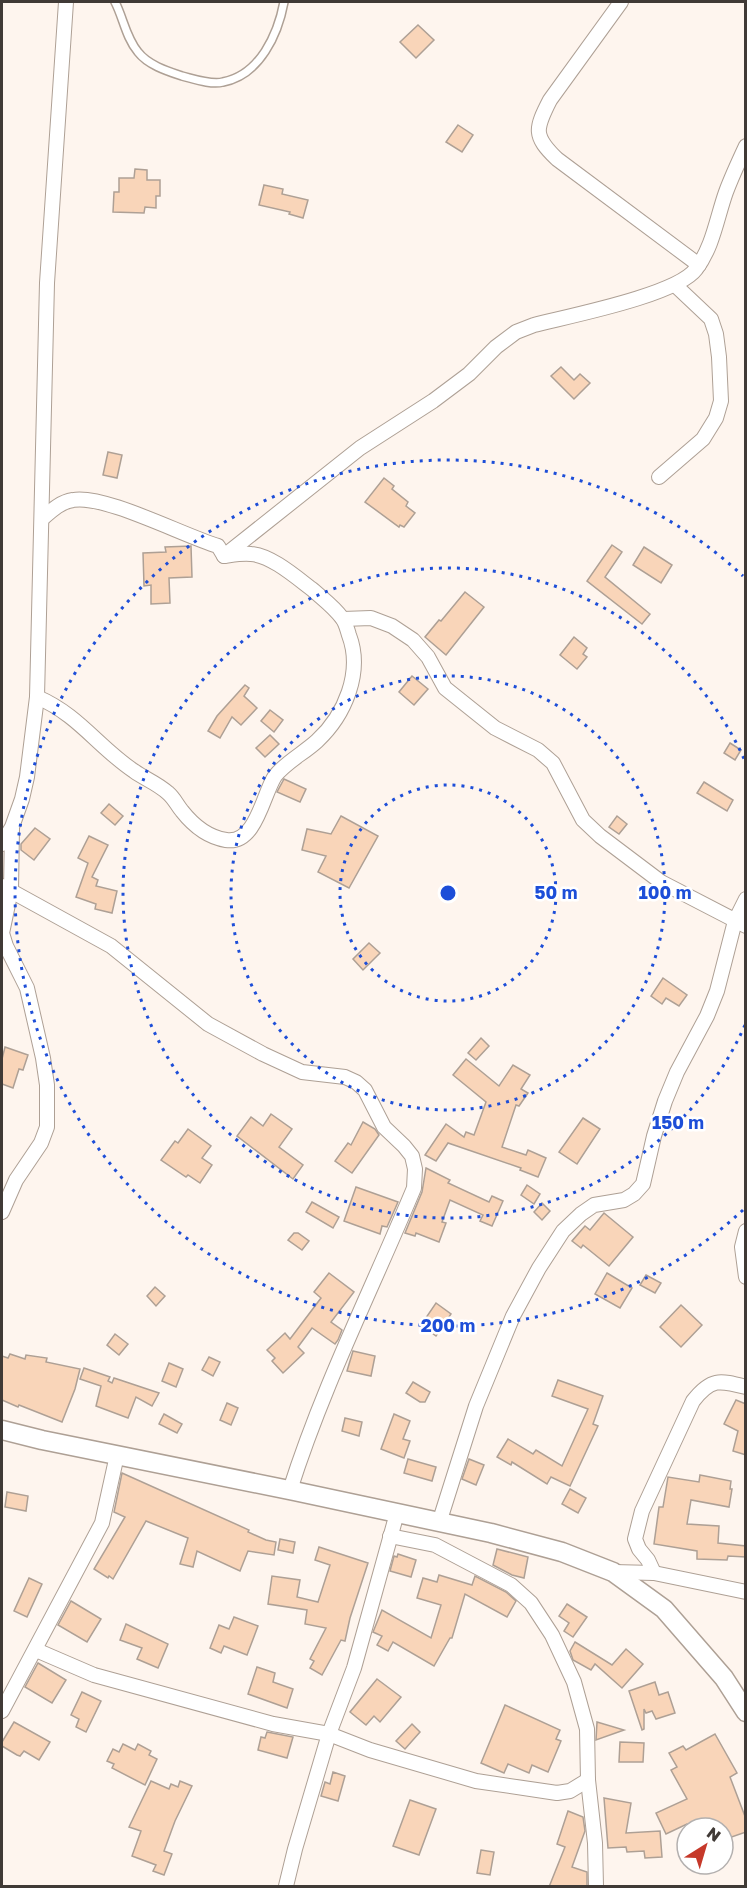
<svg xmlns="http://www.w3.org/2000/svg" width="747" height="1888" viewBox="0 0 747 1888" font-family="'Golos Text',sans-serif">
  <style>
    .building { fill: #f9d5b9; stroke: #aea095; stroke-width: 1.5 }
    .lines { fill: none; stroke-linecap: round; stroke-linejoin: round }
    .service-casing { stroke: #aea095; stroke-width: 10 }
    .minor-casing { stroke: #aea095; stroke-width: 16 }
    .secondary-casing { stroke: #aea095; stroke-width: 21 }
    .service { stroke: #fff; stroke-width: 7 }
    .minor { stroke: #fff; stroke-width: 14 }
    .secondary { stroke: #fff; stroke-width: 18 }
    .ring { fill: none; stroke: #1d4ed8; stroke-width: 3; stroke-dasharray: 3 6 }
    .centre { fill: #1d4ed8; stroke: #fff; stroke-width: 3 }
    .ring-label { font-size: 18px; text-anchor: middle; font-weight: bold; fill: #1d4ed8; stroke: #fff; stroke-width: 5; stroke-linejoin: round; paint-order: stroke }
  </style>
  <rect width="100%" height="100%" fill="#fef5ee"/>
  <g class="building">
    <path d="M418 25 434 40 416 58 400 42Z"/>
    <path d="M458 125 473 135 462 152 446 142Z"/>
    <path d="M135 169 147 170V180H160V196H156V208L145 207 144 213 113 212 114 192H119V178H134Z"/>
    <path d="M264 185 283 189 282 194 308 200 303 218 289 214 290 212 259 205Z"/>
    <path d="M561 367 574 380 580 374 590 383 574 399 551 376Z"/>
    <path d="M108 452 122 455 117 478 103 475Z"/>
    <path d="M384 478 394 486 392 489 408 502 406 506 415 513 404 527 400 525 399 527 365 502Z"/>
    <path d="M612 545 622 552 605 577 650 614 642 624 587 581Z"/>
    <path d="M191 546 192 577 169 578 170 603 151 604V585L144 586 143 553 166 552 165 547Z"/>
    <path d="M644 547 672 565 661 583 633 565Z"/>
    <path d="M465 592 484 607 446 655 425 637 439 620 441 621Z"/>
    <path d="M574 637 587 648 583 654 587 657 577 669 560 655Z"/>
    <path d="M412 676 428 689 414 705 399 692Z"/>
    <path d="M245 685 249 688 244 696 257 708 241 725 232 717 220 738 208 731 217 716Z"/>
    <path d="M270 710 283 720 274 732 261 721Z"/>
    <path d="M270 735 279 744 265 757 256 748Z"/>
    <path d="M730 743 741 750 735 760 724 753Z"/>
    <path d="M284 779 306 789 300 802 277 792Z"/>
    <path d="M704 782 733 800 727 811 697 793Z"/>
    <path d="M109 804 123 816 115 825 101 813Z"/>
    <path d="M341 816 378 836 349 888 318 872 326 856 302 850 307 829 331 834Z"/>
    <path d="M617 816 627 824 619 834 609 827Z"/>
    <path d="M35 828 50 839 34 860 21 850V844Z"/>
    <path d="M89 836 108 845 92 877 98 880 96 886 117 891 112 913 95 909 96 904 76 897 88 863 78 858Z"/>
    <path d="M369 943 380 953 363 970 353 959Z"/>
    <path d="M663 978 687 995 679 1006 666 998 662 1004 651 996Z"/>
    <path d="M481 1038 489 1046 476 1060 468 1053Z"/>
    <path d="M5 1047 28 1055 23 1070 19 1069 13 1088 2 1084V1059Z"/>
    <path d="M466 1059 499 1086 513 1065 530 1075 521 1089 528 1093 519 1106 516 1105 502 1147 526 1155 528 1150 546 1158 538 1177 520 1170 521 1168 448 1143 436 1161 425 1155 446 1124 464 1137 466 1132 474 1135 486 1102 453 1075Z"/>
    <path d="M271 1114 292 1129 279 1147 303 1165 293 1179 237 1136 251 1117 263 1126Z"/>
    <path d="M583 1118 600 1129 577 1164 559 1152Z"/>
    <path d="M363 1122 375 1129 379 1135 352 1173 335 1161 348 1143 351 1145Z"/>
    <path d="M188 1129 211 1146 202 1158 212 1165 200 1183 188 1175 186 1177 161 1160 175 1141 178 1143Z"/>
    <path d="M426 1168 450 1180 448 1183 489 1202 492 1196 503 1201 492 1226 480 1221 483 1215 450 1200 442 1222 446 1223 439 1242 416 1233 415 1236 405 1233 422 1192Z"/>
    <path d="M527 1185 540 1194 534 1204 521 1195Z"/>
    <path d="M356 1187 398 1202 387 1227 382 1226 380 1234 344 1221Z"/>
    <path d="M312 1202 339 1217 333 1228 306 1212Z"/>
    <path d="M542 1203 550 1211 542 1220 534 1212Z"/>
    <path d="M604 1213 633 1237 609 1266 583 1245 581 1248 572 1241 585 1226 590 1230Z"/>
    <path d="M294 1233H298L309 1241 302 1250 288 1240Z"/>
    <path d="M329 1273 354 1292 331 1322 342 1330 338 1340 335 1344 312 1328 298 1347 304 1353 283 1373 272 1361 275 1358 267 1350 285 1333 290 1339 321 1298 314 1292Z"/>
    <path d="M607 1273 632 1288 620 1308 595 1294Z"/>
    <path d="M646 1275 661 1283 655 1293 640 1285Z"/>
    <path d="M155 1287 165 1296 156 1306 147 1296Z"/>
    <path d="M436 1303 451 1314 436 1336 421 1325Z"/>
    <path d="M681 1305 702 1325 681 1347 660 1327Z"/>
    <path d="M115 1334 128 1344 119 1355 107 1345Z"/>
    <path d="M353 1351 375 1356 371 1376 347 1371Z"/>
    <path d="M10 1354 25 1359 26 1355 47 1358 46 1362 80 1369 75 1389 62 1422 19 1405 18 1407 2 1400V1356L8 1358Z"/>
    <path d="M209 1357 220 1362 213 1376 202 1370Z"/>
    <path d="M169 1363 183 1369 176 1387 162 1381Z"/>
    <path d="M84 1368 110 1377 108 1381 112 1383 114 1378 159 1393 152 1406 136 1397 128 1418 96 1406 101 1386 80 1379Z"/>
    <path d="M558 1380 603 1396 593 1424 598 1426 570 1486 551 1477 547 1484 512 1462 511 1465 497 1457 508 1439 533 1454 536 1450 562 1466 588 1409 552 1396Z"/>
    <path d="M413 1382 430 1392 425 1402H420L406 1393Z"/>
    <path d="M736 1400 746 1404V1455L733 1451 738 1431 724 1424Z"/>
    <path d="M227 1403 238 1408 231 1425 220 1420Z"/>
    <path d="M164 1414 182 1424 177 1433 159 1424Z"/>
    <path d="M394 1414 410 1421 403 1439 410 1441 404 1458 381 1449Z"/>
    <path d="M345 1418 362 1422 359 1436 342 1431Z"/>
    <path d="M408 1459 436 1467 432 1481 404 1473Z"/>
    <path d="M469 1459 484 1465 476 1485 462 1479Z"/>
    <path d="M122 1473 249 1530 248 1532 266 1540 276 1542 274 1555 248 1551 240 1571 197 1551 193 1567 180 1564 188 1538 146 1521 113 1579 109 1576 108 1578 94 1569 125 1517 114 1512Z"/>
    <path d="M700 1475 731 1481 730 1489H732L729 1507 691 1500 687 1524 719 1526 718 1543 746 1546V1557L728 1556 727 1560 697 1559V1551L654 1544 659 1507H663L668 1477 699 1482Z"/>
    <path d="M570 1489 586 1498 578 1513 562 1504Z"/>
    <path d="M7 1492 28 1496 26 1511 5 1507Z"/>
    <path d="M280 1539 295 1542 293 1553 278 1550Z"/>
    <path d="M319 1547 368 1563 350 1618 345 1641 341 1640 322 1675 310 1668 314 1661 310 1659 326 1628 305 1624 307 1610 268 1604 272 1576 300 1580 297 1597 318 1602 330 1565 315 1560Z"/>
    <path d="M497 1549 528 1557 524 1578 512 1575 493 1565Z"/>
    <path d="M398 1554 416 1560 411 1577 390 1571 394 1556 397 1557Z"/>
    <path d="M439 1575 472 1585 475 1576 506 1592 516 1601 507 1617 465 1594 452 1638H450L434 1666 393 1642 388 1651 377 1645 382 1636 373 1632 382 1610 431 1638 441 1605 417 1598 423 1578 437 1582Z"/>
    <path d="M29 1578 42 1584 27 1617 14 1611Z"/>
    <path d="M71 1601 101 1619 87 1642 58 1625Z"/>
    <path d="M567 1604 587 1617 573 1637 564 1631 569 1623 559 1616Z"/>
    <path d="M234 1617 258 1626 247 1655 224 1646 221 1653 210 1648 219 1625 229 1629Z"/>
    <path d="M126 1624 168 1644 158 1668 137 1659 142 1648 120 1640Z"/>
    <path d="M575 1642 612 1665 626 1649 643 1664 622 1688 595 1664 591 1670 573 1660 570 1651Z"/>
    <path d="M38 1663 66 1680 52 1703 25 1687Z"/>
    <path d="M257 1667 275 1673 273 1682 293 1689 287 1708 248 1694Z"/>
    <path d="M377 1679 401 1697 380 1722 374 1716 366 1725 350 1712Z"/>
    <path d="M655 1682 659 1695 668 1692 675 1713 656 1719 652 1711 646 1713 644 1709V1729L642 1730 629 1691Z"/>
    <path d="M82 1692 101 1701 86 1732 76 1727 79 1719 71 1715Z"/>
    <path d="M505 1705 560 1730 556 1739 561 1741 548 1772 532 1765 529 1773 508 1764 504 1773 481 1763Z"/>
    <path d="M14 1722 50 1742 39 1760 24 1751 20 1756 17 1755 2 1746V1742Z"/>
    <path d="M597 1722 624 1730 596 1740Z"/>
    <path d="M412 1724 420 1732 405 1749 396 1741Z"/>
    <path d="M267 1732 293 1737 287 1758 258 1750 261 1737 265 1738Z"/>
    <path d="M715 1734 737 1773 730 1777 746 1819V1832L723 1840V1828H689L687 1824 666 1834 656 1813 687 1799 671 1770 677 1767 669 1753 683 1746 686 1750Z"/>
    <path d="M620 1742 644 1743 643 1762H619Z"/>
    <path d="M123 1744 135 1750 138 1744 151 1751 149 1755 157 1759 145 1785 112 1768 114 1764 107 1761 113 1749 119 1752Z"/>
    <path d="M333 1772 345 1776 338 1801 321 1796 325 1782 330 1784Z"/>
    <path d="M151 1781 169 1789 171 1784 178 1787 180 1781 192 1786 175 1821 164 1851 172 1854 164 1875 153 1871 156 1865 132 1856 141 1831 129 1827Z"/>
    <path d="M604 1798 631 1803 626 1833 660 1831 662 1857 645 1858 644 1851 627 1852 626 1847 608 1848Z"/>
    <path d="M410 1800 436 1809 419 1855 393 1846Z"/>
    <path d="M568 1811 583 1817 585 1831 572 1867 587 1872V1885L586 1887H549L565 1847 557 1844Z"/>
    <path d="M481 1850 494 1852 490 1875 477 1873Z"/>
  </g>
  <g class="lines">
    <defs>
      <path id="service" d="M115 2C123 17 126 38 138 52 148 65 167 71 182 76 194 79 211 85 223 82 260 75 278 34 284 2"/>
      <g id="minor">
        <path d="M621 2 550 100C535 129 533 136 557 159L699 265"/>
        <path d="M659 477 703 439 716 418 721 401 719 357 716 334 711 319 675 285"/>
        <path d="M224 556 360 448 433 401 469 374 496 347 516 332 534 325C569 316 677 295 696 269 713 247 717 217 726 192 732 176 739 161 746 146"/>
        <path d="M343 619 371 618 392 626 413 640 428 657 445 688 495 728 538 750 553 763 583 820 600 836 661 882 746 926"/>
        <path d="M37 697C79 715 98 747 134 771 145 779 157 783 168 793 174 798 177 805 182 811 193 825 207 837 226 840 256 845 263 794 275 776 286 762 304 753 317 741 345 715 363 672 349 635 347 629 346 623 342 618 334 607 323 599 313 590 297 578 271 555 251 554 242 553 232 555 224 556L218 546C184 536 104 494 73 500 60 502 51 511 42 519"/>
        <path d="M2 844 12 827 22 799 27 777 37 697 47 283 66 2"/>
        <path d="M2 886 111 946 208 1024 263 1054 302 1072 345 1077 356 1082 365 1090 384 1127 404 1146 412 1156 415 1169 414 1188C372 1289 323 1386 290 1490"/>
        <path d="M2 1212 16 1180 41 1143 47 1127V1085L43 1058 27 988 6 946 2 933 11 890 12 828"/>
        <path d="M746 1231 742 1247 746 1277"/>
        <path d="M439 1523 476 1406 513 1316 539 1268 563 1231 581 1214 594 1205 624 1200 634 1194 643 1184 654 1136 665 1101 677 1072 707 1016 717 991 735 921 746 899"/>
        <path d="M390 1536 435 1545 511 1585 531 1603 552 1635 574 1682 587 1729 588 1780 595 1843 596 1886"/>
        <path d="M613 1572 654 1573 746 1592"/>
        <path d="M654 1573 648 1560 639 1549 635 1539 642 1511 693 1401C711 1378 719 1380 746 1387"/>
        <path d="M36 1650 94 1675 273 1724 329 1734 370 1750 476 1781 557 1793 570 1791 588 1780"/>
        <path d="M2 1711 102 1523 117 1455"/>
        <path d="M286 1886 295 1849 329 1734 354 1668 397 1513"/>
      </g>
      <path id="secondary" d="M2 1430 42 1440 294 1491 491 1533 562 1552 613 1572 664 1609 724 1678 746 1712"/>
    </defs>
    <use href="#service" class="service-casing"/>
    <use href="#minor" class="minor-casing"/>
    <use href="#secondary" class="secondary-casing"/>
    <use href="#service" class="service"/>
    <use href="#minor" class="minor"/>
    <use href="#secondary" class="secondary"/>
  </g>
  <g class="ring">
    <circle cx="448" cy="893" r="108"/>
    <circle cx="448" cy="893" r="217"/>
    <path d="M745 1025A325 325 0 1 1 745 761"/>
    <path d="M743 1210A433 433 0 1 1 743 576"/>
  </g>
  <circle cx="448" cy="893" r="9" class="centre"/>
  <g class="ring-label">
    <text x="556" y="899">50 m</text>
    <text x="665" y="899">100 m</text>
    <text x="678" y="1129">150 m</text>
    <text x="448" y="1332">200 m</text>
  </g>
  <rect width="747" height="1888" fill="none" stroke="#403a36" stroke-width="6"/>
  <g transform="translate(705 1846) rotate(37)"><circle r="28" fill="#ffffff" stroke="#b3b0af" stroke-width="1.5"/>
  <path d="M0-4.5L10 22L0 15L-10 22Z" fill="#c6392a"/>
  <text y="-9" font-size="16" font-weight="bold" text-anchor="middle" fill="#403a36">N</text>
  </g>
</svg>
